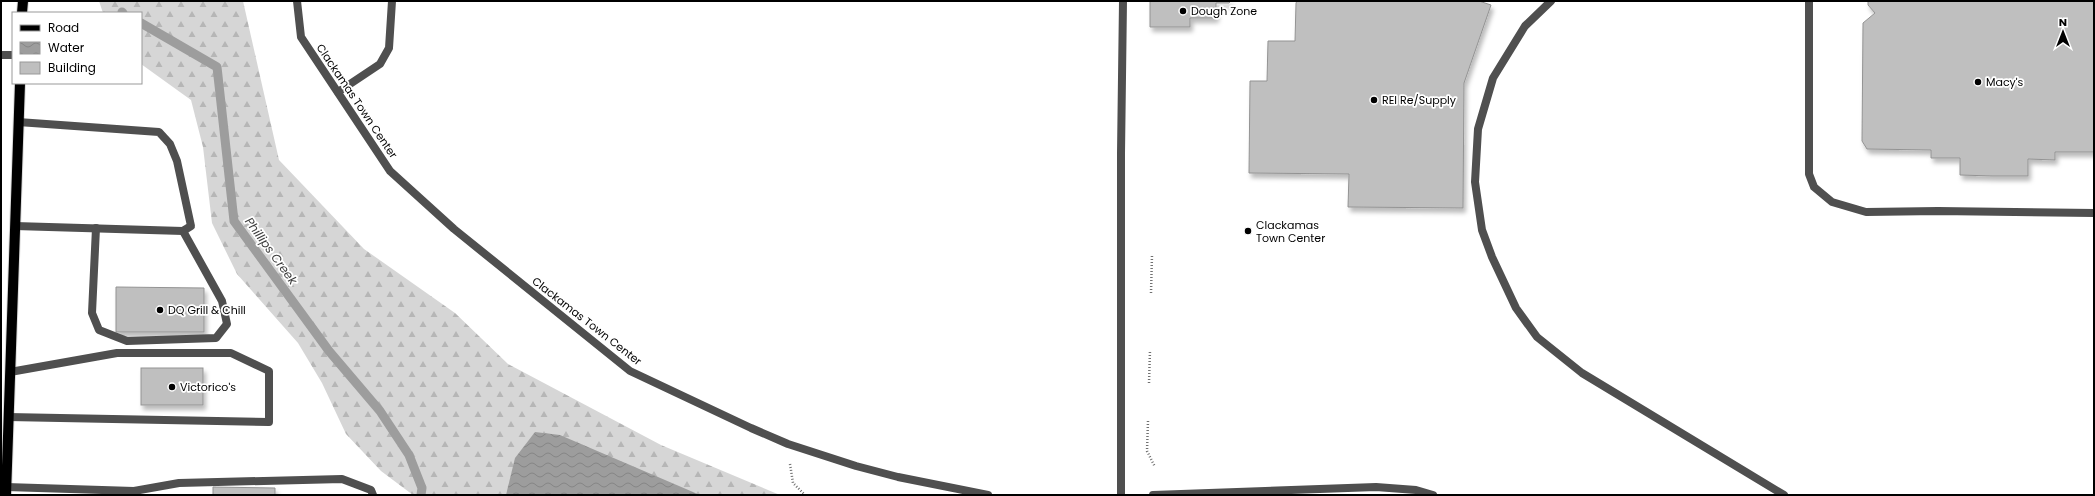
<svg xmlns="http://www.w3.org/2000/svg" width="2095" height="496" viewBox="0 0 2095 496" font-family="Poppins,sans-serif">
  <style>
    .forest { fill: url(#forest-firs) }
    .water { fill: url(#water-waves) }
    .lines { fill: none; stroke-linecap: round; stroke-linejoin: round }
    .stream { stroke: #9d9d9d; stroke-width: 9 }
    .building { fill: #bfbfbf; stroke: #939393; filter: url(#shadow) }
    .primary-casing { stroke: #dbdbdb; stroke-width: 12 }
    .path { stroke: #717171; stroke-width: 2.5; stroke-dasharray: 1 2; stroke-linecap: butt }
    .service { stroke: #4f4f4f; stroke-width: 8 }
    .minor { stroke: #4f4f4f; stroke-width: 8 }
    .primary { stroke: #000; stroke-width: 10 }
    .poi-dot { fill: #000; stroke: #fff; stroke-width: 1.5 }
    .labels { text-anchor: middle; stroke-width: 3.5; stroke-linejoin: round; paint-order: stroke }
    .poi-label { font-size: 11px; fill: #000; stroke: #fff; text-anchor: start }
    .street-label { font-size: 11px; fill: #000; stroke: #fff }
    .water-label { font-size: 12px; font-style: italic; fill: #3e3e3e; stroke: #fff }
  </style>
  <defs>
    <pattern id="forest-firs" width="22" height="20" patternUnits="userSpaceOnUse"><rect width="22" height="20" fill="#d6d6d6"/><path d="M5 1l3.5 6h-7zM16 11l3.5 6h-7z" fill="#b6b6b6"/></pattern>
    <pattern id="water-waves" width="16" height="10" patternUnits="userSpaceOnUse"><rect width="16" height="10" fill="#9d9d9d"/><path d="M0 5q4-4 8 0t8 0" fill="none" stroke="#858585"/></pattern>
    <filter id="shadow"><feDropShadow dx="2.5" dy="4.5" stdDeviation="2" flood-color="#0004"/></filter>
  </defs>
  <rect width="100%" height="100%" fill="#fff"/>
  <path class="forest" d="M99 1H243L279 160 364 249 455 313 508 364 661 445 780 495H413L381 471 346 434 322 383 298 343 237 274 212 223 203 147 191 100 141 64V13H103Z"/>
  <path class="water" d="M535 432 560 435 700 495H506L515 458Z"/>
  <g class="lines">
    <g class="stream">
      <path d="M122 12 123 13"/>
      <path d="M141 23 217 67 234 221 329 351 380 411 409 455 422 488 421 495"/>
    </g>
  </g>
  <g class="building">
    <path d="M1150 1H1231L1229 3H1216V18H1190V27H1150Z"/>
    <path d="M1297 1H1479L1491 5 1464 83 1463 208 1348 207 1349 174 1249 173 1250 81H1267L1268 41H1295L1296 3Z"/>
    <path d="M1868 1H2094V152H2055V160L2028 159V176H1992L1960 175V158H1931V150L1867 149 1862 141 1863 23 1875 13 1868 5Z"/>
    <path d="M116 287 204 288V332H116Z"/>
    <rect x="141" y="368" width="62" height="37"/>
    <path d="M213 487 275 488V495H325H213Z"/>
  </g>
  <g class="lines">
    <defs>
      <g id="primary">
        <path d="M22 13 23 1"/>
        <path d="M6 495 20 83"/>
      </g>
    </defs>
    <use href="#primary" class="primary-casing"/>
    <g class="path">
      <path d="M1151 293 1152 255"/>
      <path d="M1149 383 1150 350"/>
      <path d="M1148 421 1147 451 1155 467"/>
      <path d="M790 464 793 483 805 495"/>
    </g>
    <g class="service">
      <path d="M297 1 301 37 390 171 454 229 630 371 751 428 788 444 856 466 898 477 988 495"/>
      <path d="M1551 1 1525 26 1493 78 1478 129 1475 182 1482 230 1492 257 1516 308 1537 337 1582 373 1784 495"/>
      <path d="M1809 1V174L1814 187 1832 202 1866 212 1938 211 2094 213"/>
      <path d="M338 92 380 64 389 48 392 1"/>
      <path d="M15 226 183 231 191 226 177 161 170 144 159 132 18 122"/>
      <path d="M96 228 92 313 99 330 127 341 216 338 227 324 222 301 183 231"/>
      <path d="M8 417 269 422V371L231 353H117L10 372"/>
      <path d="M6 487 134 491 179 483 342 479 371 490 373 495"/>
      <path d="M1121 495V153L1123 1"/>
      <path d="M1153 495 1376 487 1416 490 1433 495"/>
    </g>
    <path class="minor" d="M1 55H13"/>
    <use href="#primary" class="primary"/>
  </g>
  <g class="poi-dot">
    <circle cx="1183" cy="11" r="4"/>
    <circle cx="1978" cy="82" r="4"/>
    <circle cx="1374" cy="100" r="4"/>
    <circle cx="1248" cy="231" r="4"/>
    <circle cx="160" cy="310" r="4"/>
    <circle cx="172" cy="387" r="4"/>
  </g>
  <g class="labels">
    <g class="poi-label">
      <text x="1191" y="15">Dough Zone</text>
      <text x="1986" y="86">Macy's</text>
      <text x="1382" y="104">REI Re/Supply</text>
      <text x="1256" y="229">Clackamas<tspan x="1256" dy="13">Town Center</tspan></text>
      <text x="168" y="314">DQ Grill &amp; Chill</text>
      <text x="180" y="391">Victorico's</text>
    </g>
    <g class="street-label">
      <text transform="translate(357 101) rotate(56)" y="4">Clackamas Town Center</text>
      <text transform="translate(587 321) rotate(38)" y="4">Clackamas Town Center</text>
    </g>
    <g class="water-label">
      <text transform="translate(271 251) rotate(54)" y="4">Phillips Creek</text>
    </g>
  </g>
  <rect width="2095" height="496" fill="none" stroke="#000000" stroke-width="4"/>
  <rect x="12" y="12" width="130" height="72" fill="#ffffff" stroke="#999999"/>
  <rect x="20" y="25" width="20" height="6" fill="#000000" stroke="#999999"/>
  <text x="48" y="32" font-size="12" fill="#000000">Road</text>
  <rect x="20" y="42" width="20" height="12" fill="url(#water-waves)" stroke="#999999"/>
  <text x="48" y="52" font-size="12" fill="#000000">Water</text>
  <rect x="20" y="62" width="20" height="12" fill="#bfbfbf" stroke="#999999"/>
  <text x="48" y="72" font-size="12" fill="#000000">Building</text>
  <g transform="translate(2063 32)" stroke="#ffffff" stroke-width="3" paint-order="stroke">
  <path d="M0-3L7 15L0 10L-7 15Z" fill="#000000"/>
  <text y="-6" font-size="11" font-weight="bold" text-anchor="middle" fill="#000000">N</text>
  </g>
</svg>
